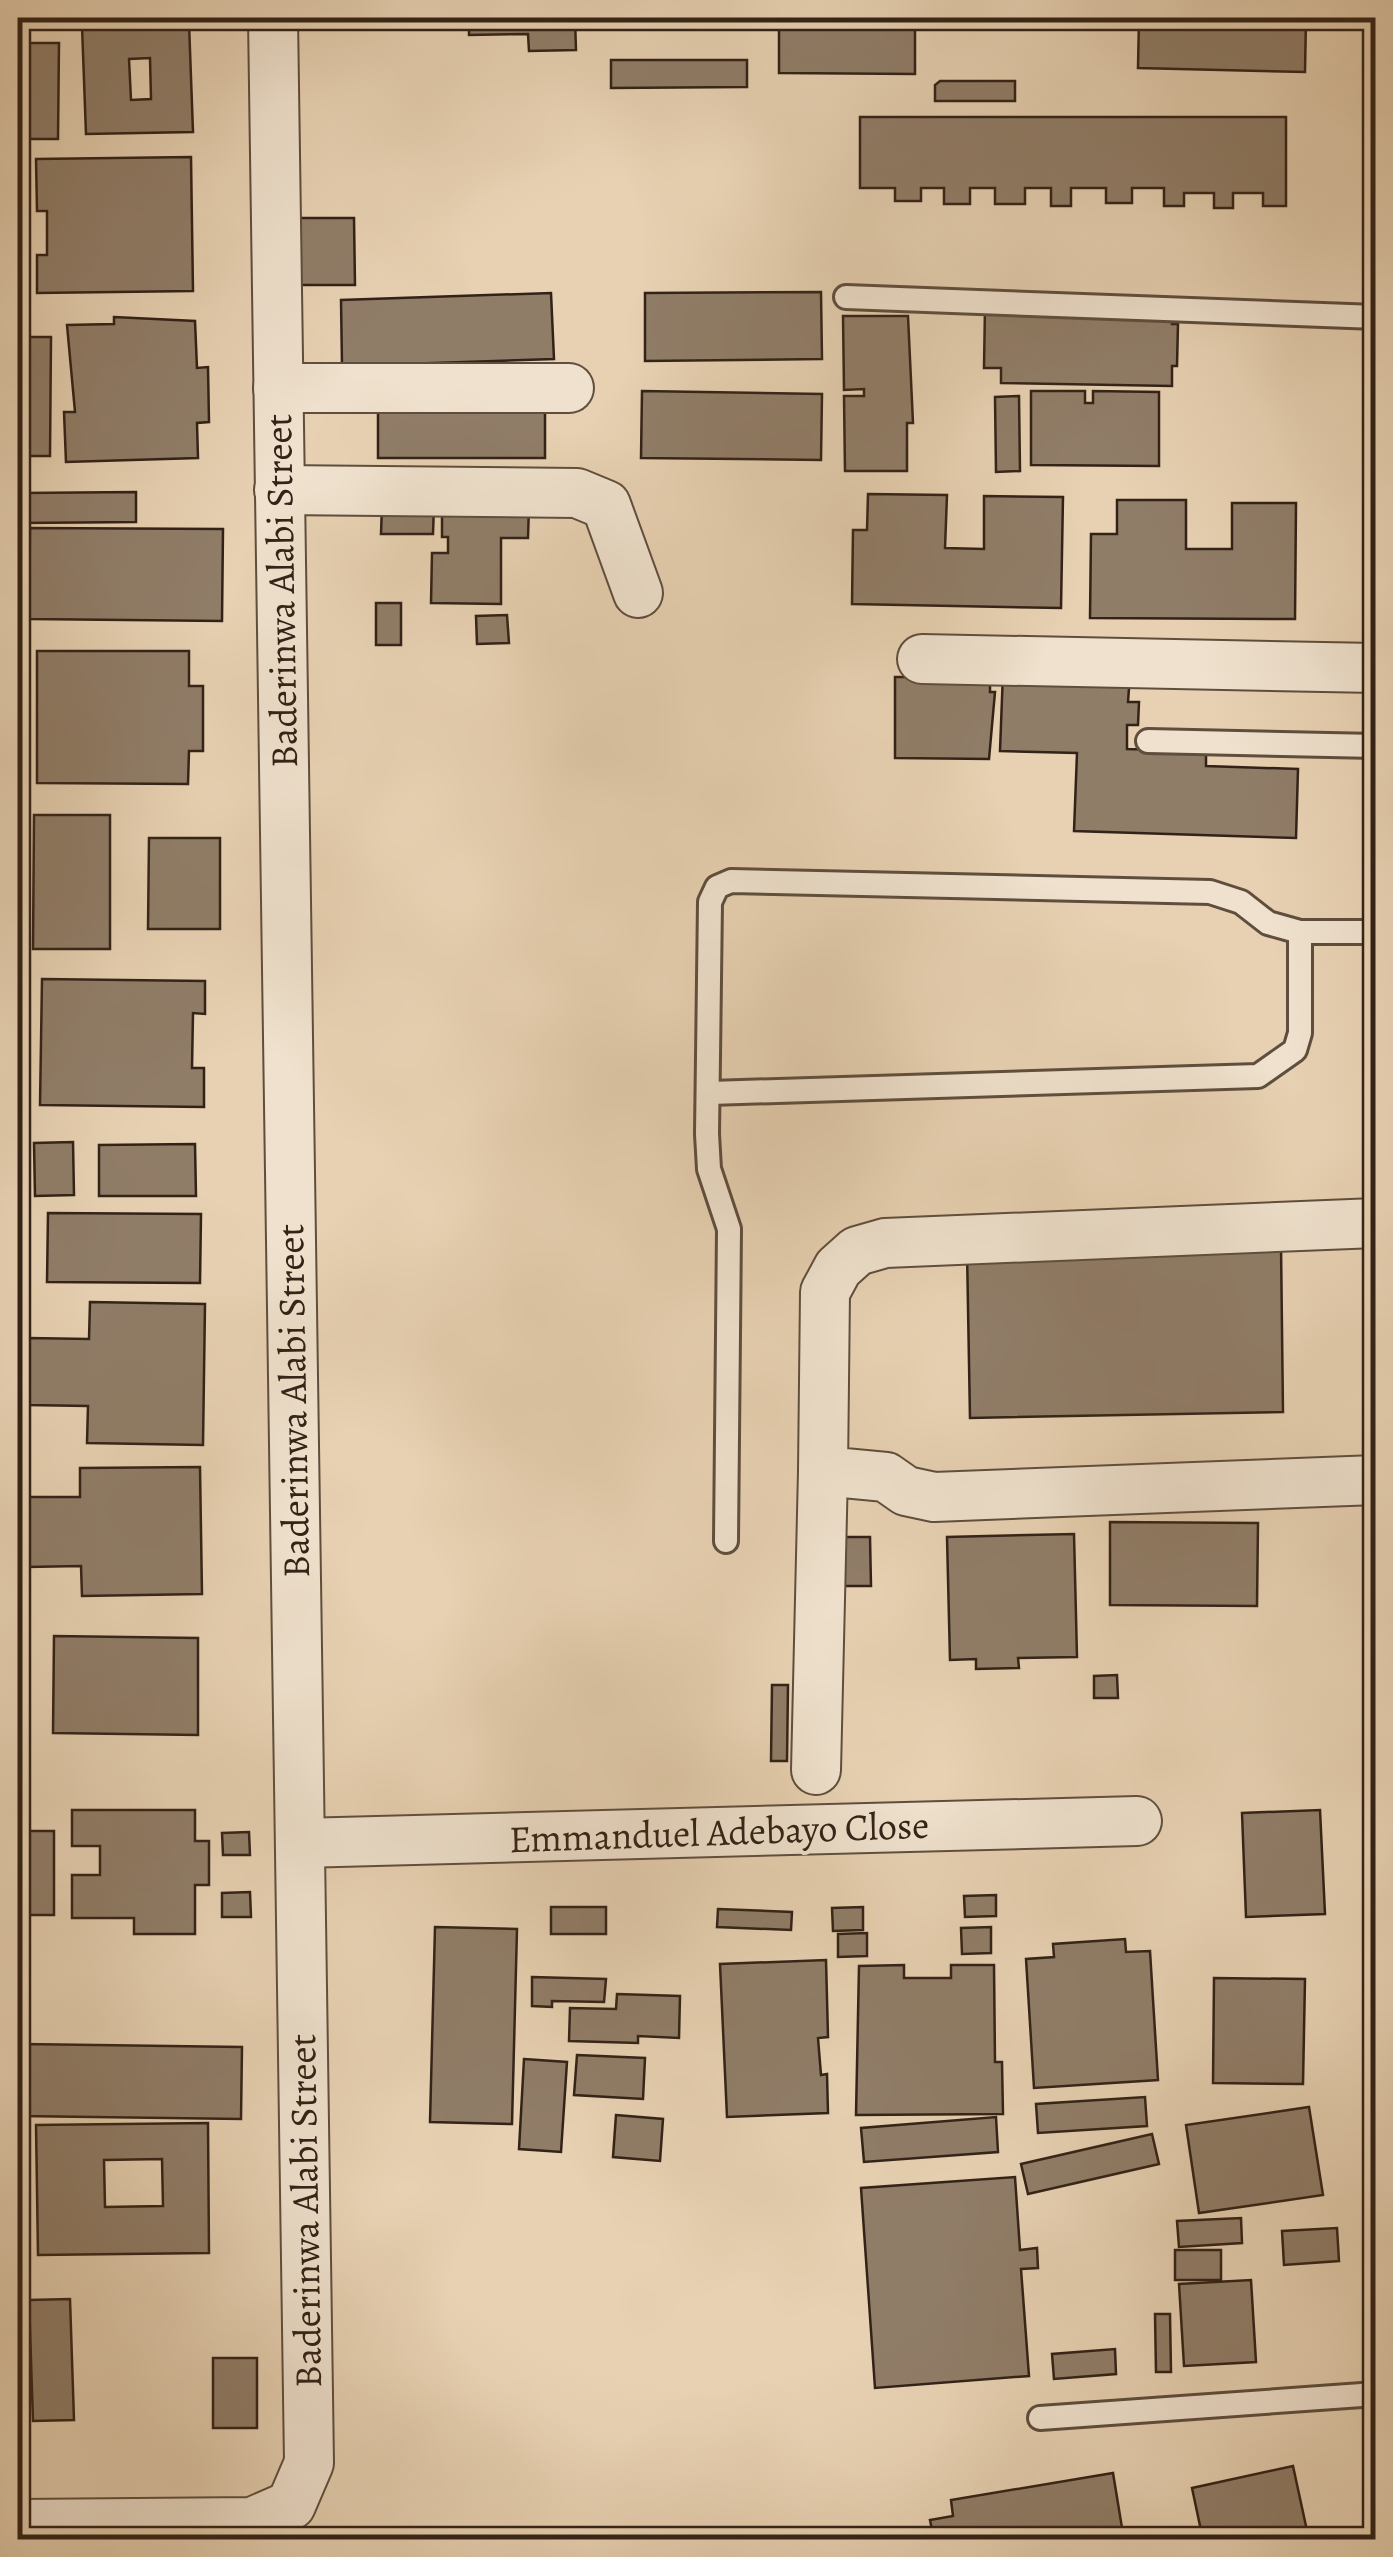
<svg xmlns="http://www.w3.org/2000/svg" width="1393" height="2557" viewBox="0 0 1393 2557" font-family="Alegreya,serif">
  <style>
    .building { fill: #907d68; stroke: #322217; stroke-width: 2.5; fill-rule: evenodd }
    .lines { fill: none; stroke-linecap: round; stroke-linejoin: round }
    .service-casing { stroke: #5f4e3e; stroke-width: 28 }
    .minor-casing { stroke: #5f4e3e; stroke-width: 52 }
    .service { stroke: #efe1cd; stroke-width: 22 }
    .minor { stroke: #efe1cd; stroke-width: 48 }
    .labels { text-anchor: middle; stroke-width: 8; stroke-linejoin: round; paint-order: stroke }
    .street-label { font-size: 38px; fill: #322217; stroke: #efe1cd }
  </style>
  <rect width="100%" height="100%" fill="#e7d1b2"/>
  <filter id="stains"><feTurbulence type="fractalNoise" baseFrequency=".002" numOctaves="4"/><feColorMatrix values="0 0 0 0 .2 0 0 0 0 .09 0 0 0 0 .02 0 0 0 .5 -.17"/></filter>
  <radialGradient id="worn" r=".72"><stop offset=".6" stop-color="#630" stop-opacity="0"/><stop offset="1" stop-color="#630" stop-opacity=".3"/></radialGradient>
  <g class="building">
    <path d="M412 18H575L576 50 529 51 528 34 469 35V18Z"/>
    <rect x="627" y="18" width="93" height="10"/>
    <path d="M817 18H883L823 22Z"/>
    <path d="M1139 18H1306L1305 72 1138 68Z"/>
    <path d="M189 23 193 132 86 134 82 26ZM150 58 151 99 131 100 129 59Z"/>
    <path d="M779 27 915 28V74L779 73Z"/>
    <path d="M24 43H59L58 139H22Z"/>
    <path d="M611 60H747V87L611 88Z"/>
    <path d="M940 81H1015V101H935V85Z"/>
    <path d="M860 117H1286V206H1263V193H1233V208H1214V193H1184V206H1164V188H1132V203H1106V188H1071V206H1051V188H1025V204H995V188H970V204H944V188H921V201H895V188H860Z"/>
    <path d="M191 157 193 291 37 293V255H47V211H37L36 159Z"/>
    <path d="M293 218H354L355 285H293Z"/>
    <path d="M821 292 822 359 645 361V293Z"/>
    <path d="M551 293 554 359 342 366 341 300Z"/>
    <path d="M985 307 1172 310V324H1178L1177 366H1172V386L1001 383V368H984Z"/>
    <path d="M843 316H908L913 423H907V471H845L844 396H864V389L844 390Z"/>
    <path d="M114 317 195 321 197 368 208 367 209 422 197 423 198 458 66 462 64 412H75L67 325 114 324Z"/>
    <path d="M19 337H51L50 456H18Z"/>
    <path d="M642 391 822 394 821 460 641 458Z"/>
    <path d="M1031 391H1085V403H1093V391L1159 392V466L1031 465Z"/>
    <path d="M1019 396 1020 471 996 472 995 397Z"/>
    <rect x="378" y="398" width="167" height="60"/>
    <path d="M136 492V522L22 523V493Z"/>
    <path d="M868 494 947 495 945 548 984 549V496L1063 497 1061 608 852 604 853 530H867Z"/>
    <path d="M1117 500H1186V549H1232V503H1296L1295 619 1090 618 1091 534H1117Z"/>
    <path d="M382 505H434L433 534H381Z"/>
    <path d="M442 505 529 506 528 538H501V604L431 603 432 553H448V537H442Z"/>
    <path d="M30 528 223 529 222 621 29 619Z"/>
    <rect x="376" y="603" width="25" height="42"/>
    <path d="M507 615 509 643 477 644 476 616Z"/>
    <path d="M37 651H189V686H203V751H189L188 784 37 783Z"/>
    <path d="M1003 672 1130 675 1128 702H1139L1138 725H1127V749L1206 751V766L1298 769 1296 838 1074 831 1077 753 1000 751Z"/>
    <path d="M895 677H990V692H995L989 759 895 758Z"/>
    <path d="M34 815H110V949H33Z"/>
    <path d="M149 838H220V929H148Z"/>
    <path d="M42 979 205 981V1014L193 1013 192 1068H204V1107L40 1105Z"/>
    <path d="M73 1142 74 1195 35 1196 34 1143Z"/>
    <path d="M195 1144 196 1196H99V1145Z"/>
    <path d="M48 1213 201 1214 200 1283 47 1282Z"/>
    <path d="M1281 1245 1283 1412 970 1418 967 1251Z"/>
    <path d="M90 1302 205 1304 203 1445 87 1443 88 1406 27 1405 29 1338 89 1339Z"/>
    <path d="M200 1467 202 1594 82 1596 81 1566 27 1567 26 1497H80V1468Z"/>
    <path d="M1110 1522 1258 1523 1257 1606 1110 1605Z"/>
    <path d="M1074 1534 1077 1657 1018 1658 1019 1668 976 1669V1659L950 1660 947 1537Z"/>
    <path d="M837 1537H870L871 1586H838Z"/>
    <path d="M54 1636 198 1638V1735L53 1733Z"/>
    <path d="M1117 1675 1118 1698H1094V1676Z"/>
    <path d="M772 1685H788L787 1761H771Z"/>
    <path d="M72 1810H195V1841H209V1885H195V1934H134V1918H72V1875H100V1846H72Z"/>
    <path d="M1320 1810 1325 1914 1246 1917 1242 1813Z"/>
    <rect x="20" y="1831" width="34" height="84"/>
    <path d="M249 1832 250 1855H223L222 1833Z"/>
    <path d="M250 1892 251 1917H222V1893Z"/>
    <path d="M996 1895V1916L965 1917 964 1896Z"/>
    <rect x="551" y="1907" width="55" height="27"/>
    <path d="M863 1907V1930L833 1931 832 1908Z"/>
    <path d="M718 1909 792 1912 791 1930 717 1927Z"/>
    <path d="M435 1927 517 1929 512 2124 430 2122Z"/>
    <path d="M991 1927V1953L962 1954 961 1928Z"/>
    <path d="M867 1933V1956L838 1957V1934Z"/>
    <path d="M1125 1939 1126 1952 1150 1951 1158 2080 1034 2088 1026 1959 1054 1957 1053 1944Z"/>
    <path d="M826 1960 828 2037 818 2038 821 2075 827 2074 828 2113 727 2117 720 1964Z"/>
    <path d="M904 1965V1978H951V1965H994L995 2062H1002L1003 2114 856 2115 859 1966Z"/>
    <path d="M532 1977 606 1979 604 2002 552 2001V2007L532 2006Z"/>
    <path d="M1214 1978 1305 1979 1303 2084 1213 2083Z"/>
    <path d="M617 1994 680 1996 679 2038 638 2036V2043L569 2041 570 2008 616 2009Z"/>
    <path d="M22 2044 242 2047 241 2119 20 2116Z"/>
    <path d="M577 2055 645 2058 643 2099 574 2095Z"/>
    <path d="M524 2059 567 2062 561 2152 519 2149Z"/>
    <path d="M1145 2097 1147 2126 1038 2133 1036 2104Z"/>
    <path d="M1309 2107 1323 2195 1199 2213 1186 2125Z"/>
    <path d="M616 2115 663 2119 660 2161 613 2157Z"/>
    <path d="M996 2117 998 2152 864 2162 861 2128Z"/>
    <path d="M208 2123 209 2253 38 2255 36 2125ZM162 2159 163 2206 105 2207 104 2160Z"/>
    <path d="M1152 2134 1159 2164 1028 2194 1021 2164Z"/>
    <path d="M1015 2177 1020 2250 1037 2248 1038 2268 1021 2269 1029 2376 875 2388 861 2188Z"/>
    <path d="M1241 2218 1242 2243 1179 2247 1177 2221Z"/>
    <path d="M1337 2228 1339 2261 1284 2265 1282 2231Z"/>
    <rect x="1175" y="2250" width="46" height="30"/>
    <path d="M1251 2280 1256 2362 1184 2366 1179 2284Z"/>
    <path d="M70 2299 74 2420 33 2421 29 2300Z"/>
    <path d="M1155 2314H1170L1171 2372H1156Z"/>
    <path d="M1115 2349 1116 2374 1054 2379 1052 2354Z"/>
    <rect x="213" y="2358" width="44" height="70"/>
    <path d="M1293 2466 1309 2540H1203L1192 2488Z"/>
    <path d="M1113 2473 1124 2540H934L930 2520 953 2516 951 2500Z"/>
  </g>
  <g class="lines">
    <defs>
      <g id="service">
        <path d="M846 297 1376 317"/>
        <path d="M1148 741 1376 746"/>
        <path d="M710 1093 1258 1076 1295 1050 1300 1033V932"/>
        <path d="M726 1541 729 1229 709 1169 707 1134 710 902 717 887 731 881 1210 892 1241 902 1268 923 1300 932H1376"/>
        <path d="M1040 2418 1376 2394"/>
      </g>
      <g id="minor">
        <path d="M278 388H569"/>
        <path d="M279 490 577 493 606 505 638 593"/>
        <path d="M922 659 1376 668"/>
        <path d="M1376 1223 885 1243 857 1251 838 1268 825 1292 823 1471 886 1477 906 1491 934 1497 1376 1480"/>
        <path d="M816 1770 823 1471"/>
        <path d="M300 1843 1137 1821"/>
        <path d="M18 2524 252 2522 291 2505 309 2463 273 18"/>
      </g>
    </defs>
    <use href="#service" class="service-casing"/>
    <use href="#minor" class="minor-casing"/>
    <use href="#service" class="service"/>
    <use href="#minor" class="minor"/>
  </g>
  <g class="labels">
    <g class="street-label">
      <text transform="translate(281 591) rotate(-91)" y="13">Baderinwa Alabi Street</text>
      <text transform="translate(293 1401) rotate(-91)" y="13">Baderinwa Alabi Street</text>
      <text transform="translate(719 1832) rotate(-2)" y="13">Emmanduel Adebayo Close</text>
      <text transform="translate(305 2211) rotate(-91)" y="13">Baderinwa Alabi Street</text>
    </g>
  </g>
  <rect width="1393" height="2557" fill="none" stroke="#e7d1b2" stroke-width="60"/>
  <rect x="20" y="20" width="1353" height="2517" fill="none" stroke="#322217" stroke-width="5"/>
  <rect x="30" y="30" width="1333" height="2497" fill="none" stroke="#322217" stroke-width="2.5"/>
  <rect width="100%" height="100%" filter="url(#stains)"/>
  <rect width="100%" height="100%" fill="url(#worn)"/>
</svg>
